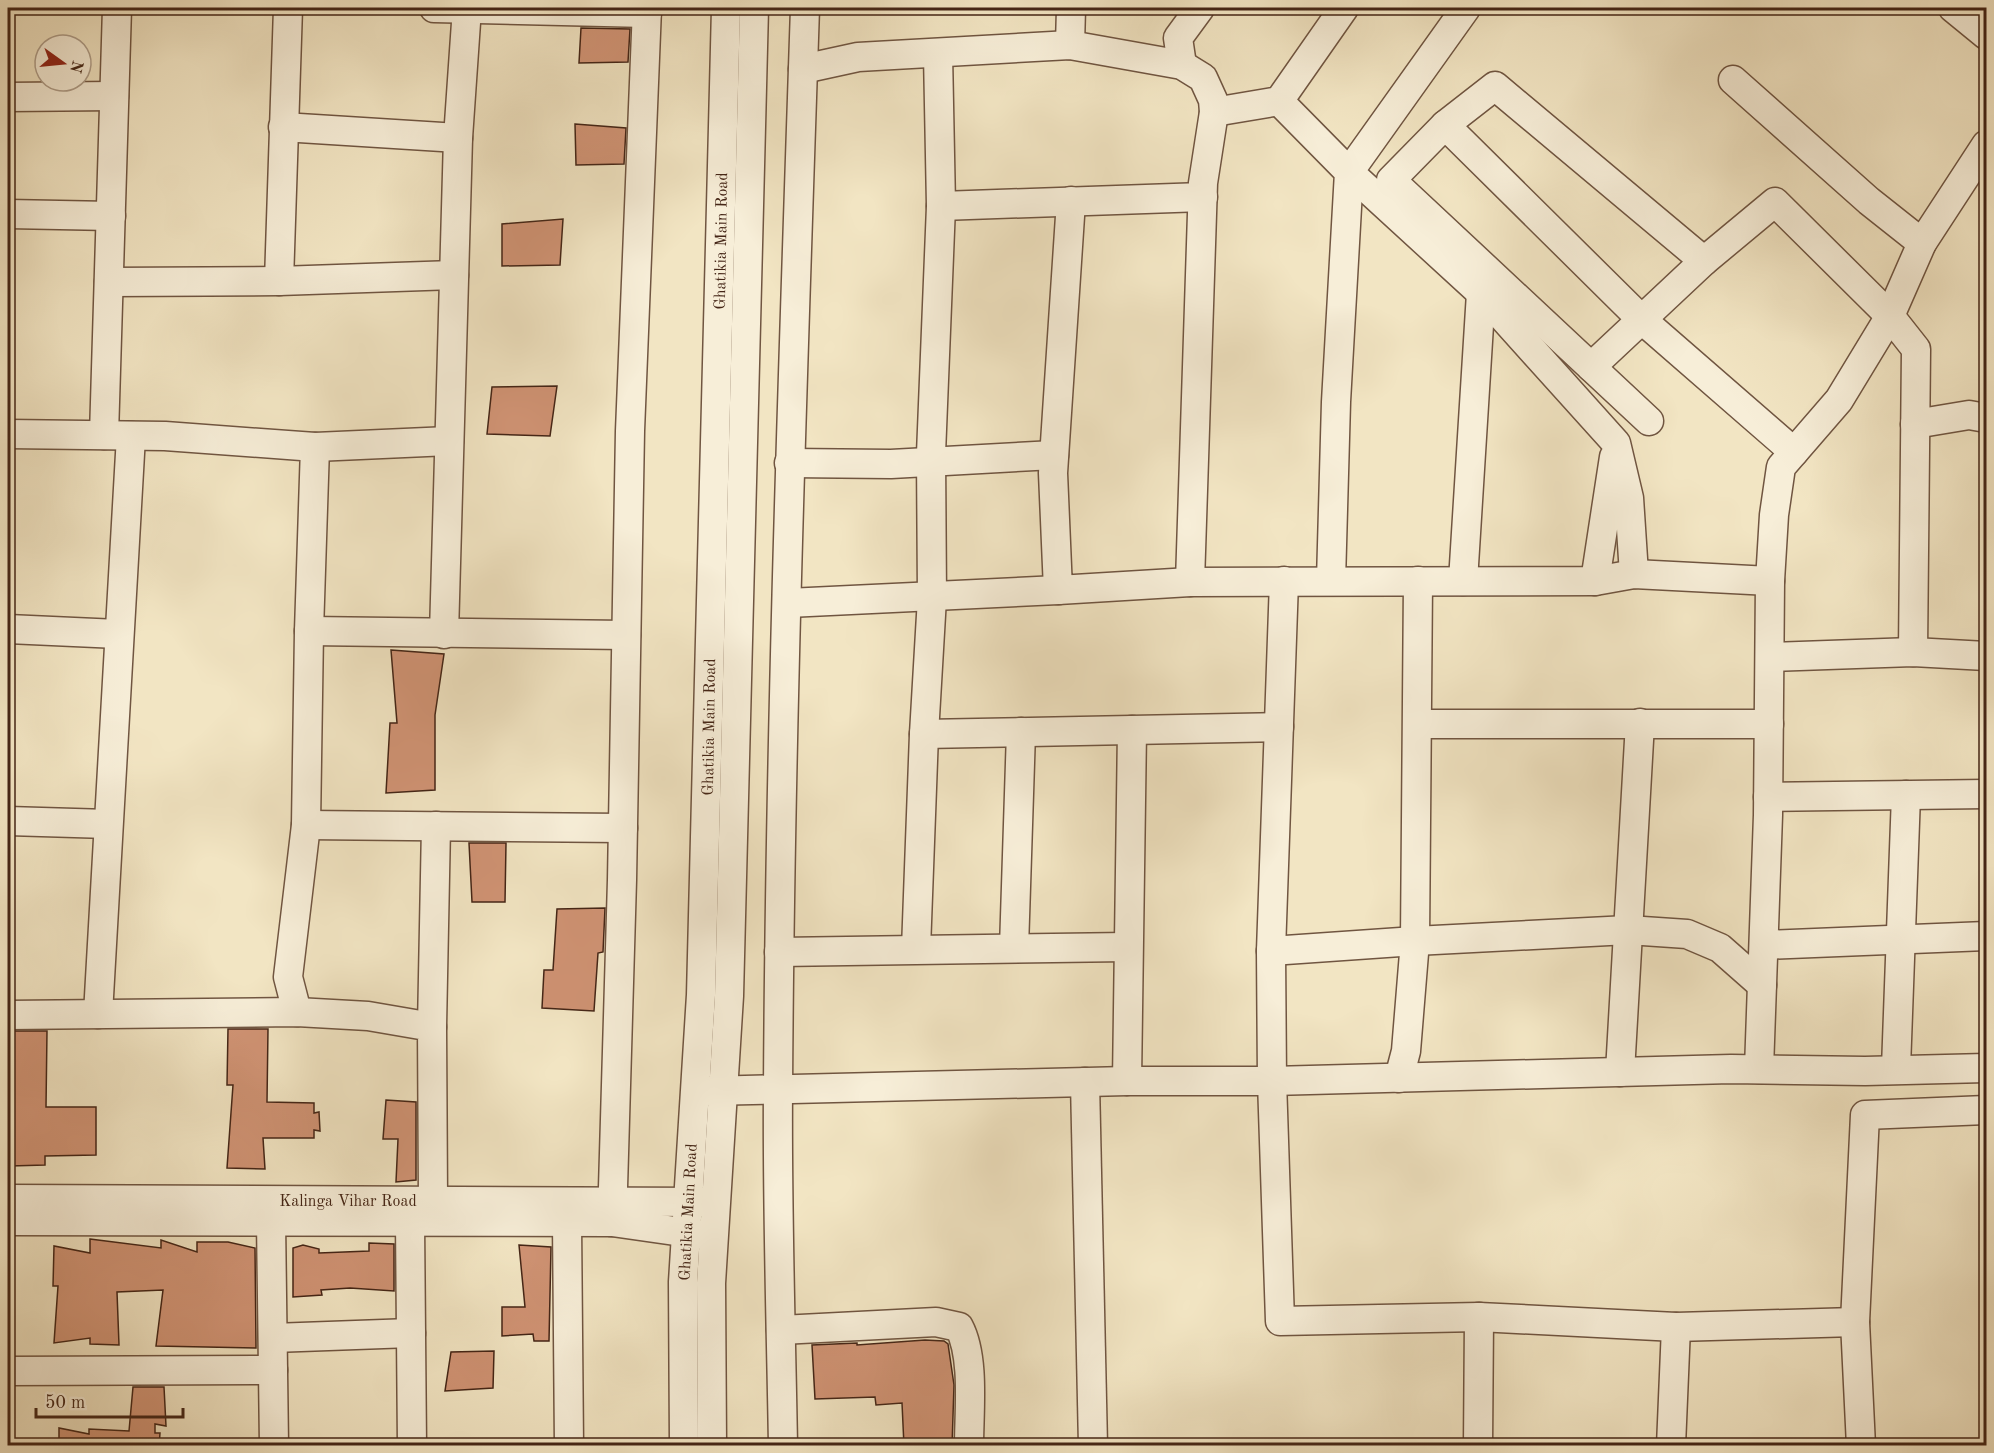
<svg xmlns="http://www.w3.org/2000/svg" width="1994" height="1453" viewBox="0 0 1994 1453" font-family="'Old Standard TT',serif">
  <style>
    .building { fill: #d09374; stroke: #442516; stroke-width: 1.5 }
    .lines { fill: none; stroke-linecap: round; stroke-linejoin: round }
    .minor-casing { stroke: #705541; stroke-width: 31 }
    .minor { stroke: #f7eed8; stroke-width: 28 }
    .labels { text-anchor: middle; stroke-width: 4.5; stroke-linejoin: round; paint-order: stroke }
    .street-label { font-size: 16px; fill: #442516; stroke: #f7eed8 }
  </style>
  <rect width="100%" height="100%" fill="#f2e5c3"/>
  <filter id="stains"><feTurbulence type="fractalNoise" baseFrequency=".00333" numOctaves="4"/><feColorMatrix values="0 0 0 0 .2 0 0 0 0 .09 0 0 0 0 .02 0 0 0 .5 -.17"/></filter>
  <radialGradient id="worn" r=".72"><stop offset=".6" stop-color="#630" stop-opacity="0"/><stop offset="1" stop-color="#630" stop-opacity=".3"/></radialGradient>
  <g class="building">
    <path d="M581 28 630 29 628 62 579 63Z"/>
    <path d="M575 124 626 128 624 164 576 165Z"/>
    <path d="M563 219 560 265 502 266V224Z"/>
    <path d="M557 386 550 436 487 434 492 387Z"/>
    <path d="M391 650 444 654 435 715V790L386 793 390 723H397Z"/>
    <path d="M469 843H506L505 902H472Z"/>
    <path d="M605 908 603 952 598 953 594 1011 542 1008 544 970H553L557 909Z"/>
    <path d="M228 1029H268L267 1102 314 1103V1113L319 1112 320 1131 314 1130V1138H263L265 1169 227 1168 233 1085H227Z"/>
    <path d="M11 1031H47L46 1107H96V1155L45 1156V1165L10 1166 14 1087H10Z"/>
    <path d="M386 1100 416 1102V1180L396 1182 398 1139H383Z"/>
    <path d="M90 1239 161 1248V1240L197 1252V1242H228L255 1248 256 1348 156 1346 163 1290 117 1292 119 1345 90 1344V1338L54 1343 58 1286H53L54 1246 90 1253Z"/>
    <path d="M369 1243 394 1244V1291L350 1288 321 1290 322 1295 293 1297V1248L303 1245 319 1249V1253L369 1251Z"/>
    <path d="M519 1245 551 1247 549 1341H534L533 1334 502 1336V1307H525Z"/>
    <path d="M925 1340 944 1341 948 1344 954 1385 952 1446H904L902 1403 876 1405 875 1397 815 1399 812 1345 857 1343V1345Z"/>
    <path d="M494 1351 493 1388 445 1391 451 1352Z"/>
    <path d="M133 1387H164L166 1426 155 1424V1433H160L159 1446H59V1428L89 1434V1429L129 1431Z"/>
  </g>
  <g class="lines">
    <defs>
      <g id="minor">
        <path d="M288 8 279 281 454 275"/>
        <path d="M434 8 647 13"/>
        <path d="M1466 8 1349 172 1481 293 1616 443 1629 498 1634 574"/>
        <path d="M1953 8 1986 35"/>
        <path d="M1070 45 1071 8"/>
        <path d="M1182 65 1178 38 1200 8"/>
        <path d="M803 69 858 57 1070 45 1182 65 1203 78 1213 100 1214 112 1203 183 1190 582 1595 581 1634 574 1770 581"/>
        <path d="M1733 80 1869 201 1922 243"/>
        <path d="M8 97 114 96"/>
        <path d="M1279 101 1349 172 1336 402 1331 581"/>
        <path d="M1214 112 1279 101 1344 8"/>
        <path d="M1445 125 1495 86 1704 261 1775 202 1890 316 1916 349 1913 652"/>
        <path d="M283 127 458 138"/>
        <path d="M1071 201 1053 473 1058 590 1190 582"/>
        <path d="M941 206 1203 197"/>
        <path d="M8 214 111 216"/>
        <path d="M109 282 279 281"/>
        <path d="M1591 367 1704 261"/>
        <path d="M1649 421 1391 180 1445 125 1640 318 1794 452"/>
        <path d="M1915 424 1969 415 1986 418"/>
        <path d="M8 434 165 436 315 447 309 631 306 825 288 977 297 1012"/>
        <path d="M104 435 117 8"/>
        <path d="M315 447 449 441"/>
        <path d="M789 463 891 464 1054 455"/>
        <path d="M1284 581 1271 951 1272 1081 1280 1321 1479 1317 1676 1327 1855 1322"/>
        <path d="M1463 581 1481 293"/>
        <path d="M1595 581 1614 457"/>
        <path d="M788 603 1058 590"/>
        <path d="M8 629 118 634"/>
        <path d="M309 631 626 635"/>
        <path d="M444 634 458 138 467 8"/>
        <path d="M1770 657 1913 652 1986 656"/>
        <path d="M1419 724H1769"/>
        <path d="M924 734 1279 727"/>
        <path d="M1768 797 1986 794"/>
        <path d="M8 821 108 824"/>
        <path d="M306 825 623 828"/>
        <path d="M1764 945 1986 936"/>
        <path d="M1014 948 1021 732"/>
        <path d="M916 949 924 734 932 598 931 454 941 206 938 54"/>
        <path d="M1271 951 1415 941 1628 930 1687 934 1720 948 1762 985"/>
        <path d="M779 952 1127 947"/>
        <path d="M98 1014 131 436"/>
        <path d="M8 1015 297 1012 368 1016 432 1027 433 1200"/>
        <path d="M432 1027 436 826"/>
        <path d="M1896 1068 1906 795"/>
        <path d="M1759 1069 1768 815 1770 581 1774 515 1781 467 1839 400 1890 316 1922 243 1986 145"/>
        <path d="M1620 1072 1640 723"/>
        <path d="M1399 1078 1406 1051 1415 941 1418 581"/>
        <path d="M1127 1081 1132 730"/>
        <path d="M1085 1082 1093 1446"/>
        <path d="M706 1091 1127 1081H1272L1731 1069 1865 1071 1986 1068"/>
        <path d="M8 1199 708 1202"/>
        <path d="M8 1221 612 1222 703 1235"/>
        <path d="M271 1221 274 1446"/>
        <path d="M410 1222 412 1446"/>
        <path d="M567 1222 569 1446"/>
        <path d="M612 1222 622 880 630 431 647 8"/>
        <path d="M781 1330 936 1322 959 1327C975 1357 969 1411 969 1446"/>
        <path d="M273 1338 411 1333"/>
        <path d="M8 1371 273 1370"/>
        <path d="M684 1446 683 1282 701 995 726 8"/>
        <path d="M712 1446 711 1283 729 996 754 8"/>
        <path d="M783 1446C781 1327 777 1209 778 1091 780 730 793 369 805 8"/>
        <path d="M1478 1446 1479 1317"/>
        <path d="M1671 1446 1676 1327"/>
        <path d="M1861 1446 1855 1322 1865 1115 1986 1110"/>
      </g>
    </defs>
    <use href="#minor" class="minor-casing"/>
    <use href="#minor" class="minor"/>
  </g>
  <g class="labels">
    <g class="street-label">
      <text transform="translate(720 241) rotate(-89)" y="6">Ghatikia Main Road</text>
      <text transform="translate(708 727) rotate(-89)" y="6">Ghatikia Main Road</text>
      <text x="348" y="1206">Kalinga Vihar Road</text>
      <text transform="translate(687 1212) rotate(-87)" y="6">Ghatikia Main Road</text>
    </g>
  </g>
  <rect width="1994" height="1453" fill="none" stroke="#f2e5c3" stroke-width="30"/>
  <rect x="9" y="9" width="1976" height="1435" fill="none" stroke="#442516" stroke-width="3"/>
  <rect x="15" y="15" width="1964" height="1423" fill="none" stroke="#442516" stroke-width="1.5"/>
  <g transform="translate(63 63) rotate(105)"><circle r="28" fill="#f7eed8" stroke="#af9e8a" stroke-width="1.5"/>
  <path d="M0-4.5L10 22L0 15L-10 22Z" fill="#8f2418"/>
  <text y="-9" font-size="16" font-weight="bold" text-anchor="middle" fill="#442516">N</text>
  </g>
  <path d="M36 1408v9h147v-9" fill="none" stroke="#442516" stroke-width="3"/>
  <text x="45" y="1408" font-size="18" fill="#442516" stroke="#f7eed8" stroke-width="4.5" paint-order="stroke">50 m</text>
  <rect width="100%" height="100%" filter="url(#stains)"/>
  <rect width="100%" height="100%" fill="url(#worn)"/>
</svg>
